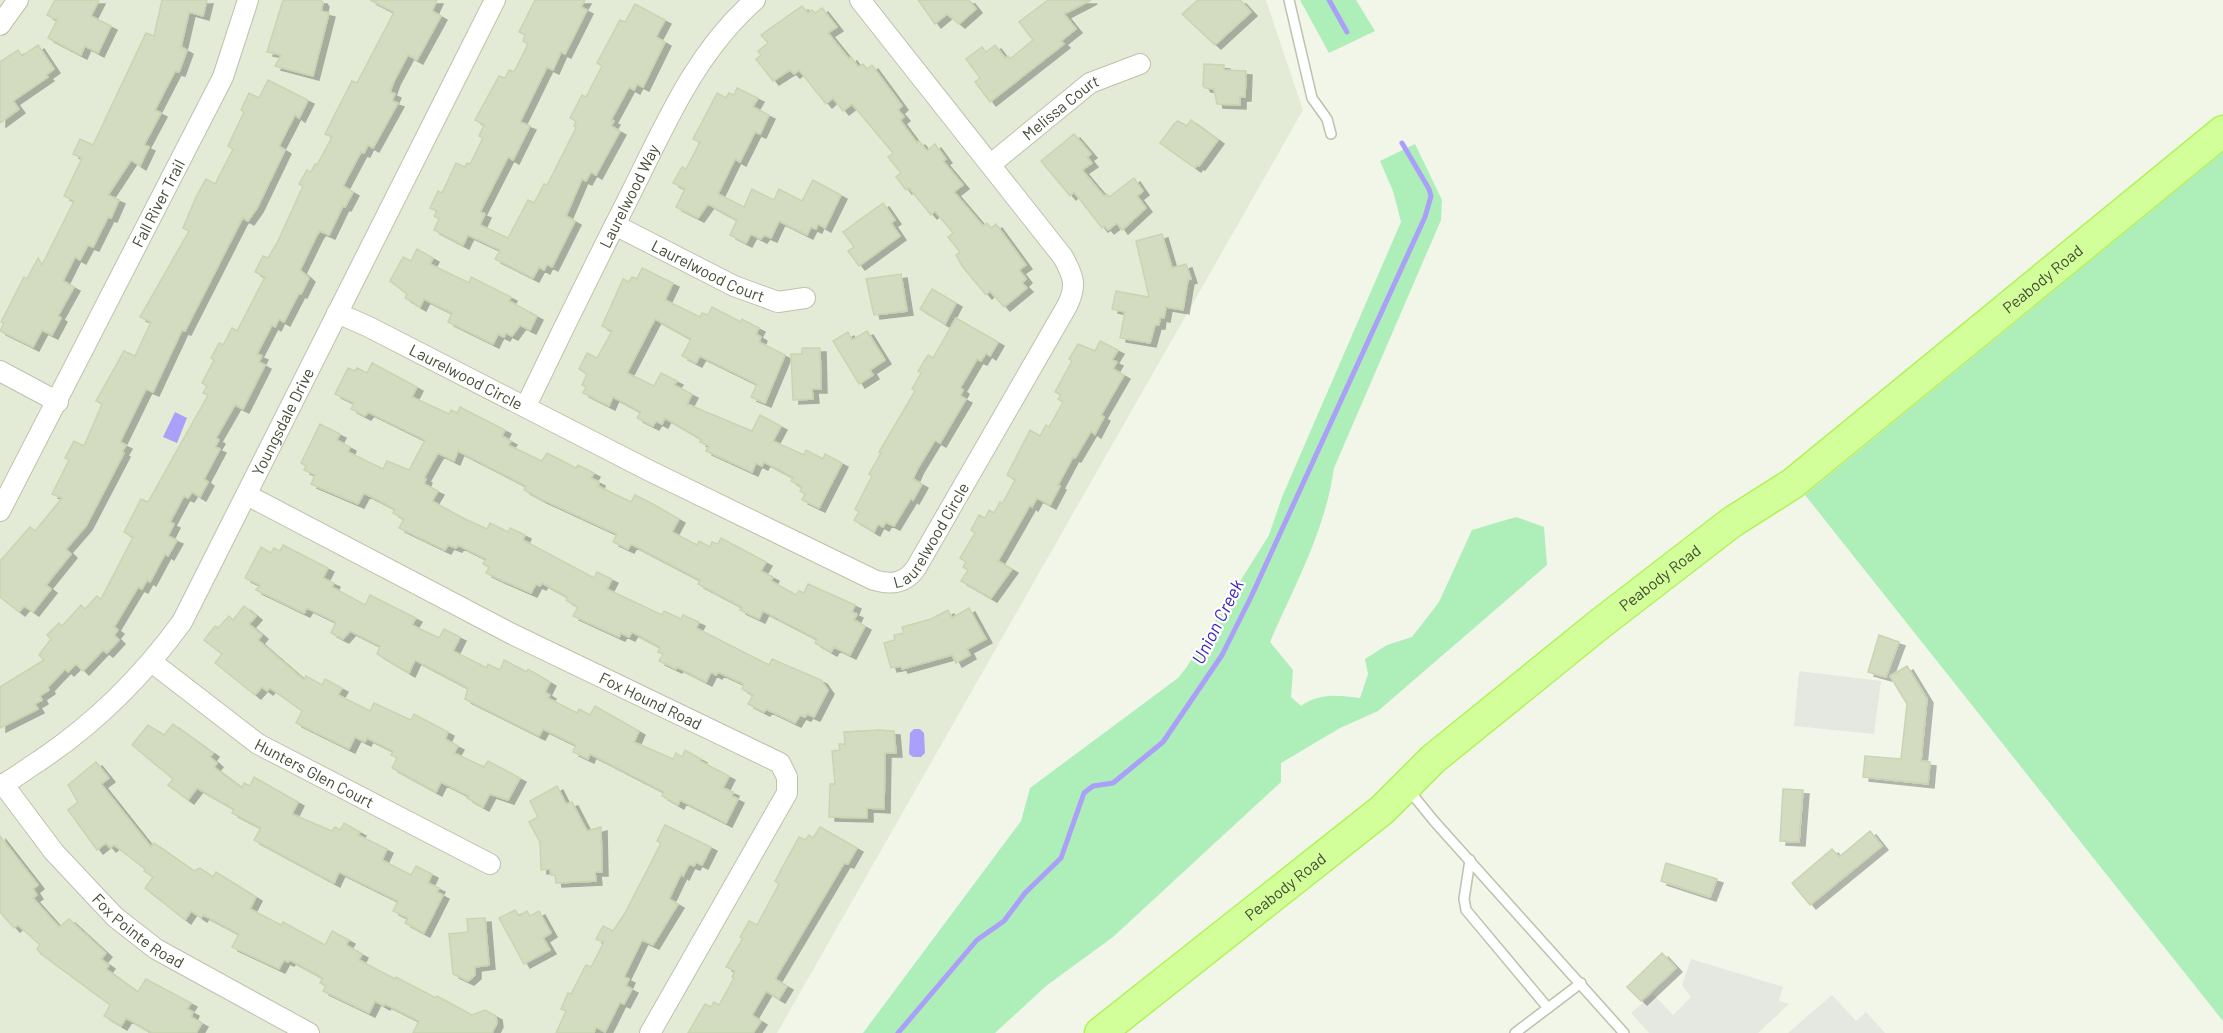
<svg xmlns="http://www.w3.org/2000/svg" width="2223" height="1033" viewBox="0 0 2223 1033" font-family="Barlow,sans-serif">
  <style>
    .residential { fill: #e3ebd7 }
    .green { fill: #aeeeb9 }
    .parking { fill: #e5e7e1 }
    .water { fill: #aba0f9 }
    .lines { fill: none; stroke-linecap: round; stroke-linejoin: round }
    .stream { stroke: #aba0f9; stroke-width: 5 }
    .building { fill: #d3dcc0; stroke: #c9d5b0; stroke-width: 1.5; filter: url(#shadow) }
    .lane-casing { stroke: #bac3ab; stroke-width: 12 }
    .street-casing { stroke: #bac3ab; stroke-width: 22 }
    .primary-casing { stroke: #b3f15c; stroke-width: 33 }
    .lane { stroke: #fff; stroke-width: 9 }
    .street { stroke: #fff; stroke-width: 20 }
    .primary { stroke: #d3ff9a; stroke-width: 30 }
    .labels { text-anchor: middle; stroke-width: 4.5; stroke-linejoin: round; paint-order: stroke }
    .street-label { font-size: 16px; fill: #444b36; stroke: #fff }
    .water-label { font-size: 18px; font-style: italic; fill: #3922c5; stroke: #fff }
  </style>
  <defs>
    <filter id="shadow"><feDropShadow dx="6" dy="4" stdDeviation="0" flood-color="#0004"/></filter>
  </defs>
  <rect width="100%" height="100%" fill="#f1f6e9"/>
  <path class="residential" d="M0 0H1266L1303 110 777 1033H0Z"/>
  <g class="green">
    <path d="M1300 0H1356L1375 31 1329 53Z"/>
    <path d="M1415 144 1442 200 1441 220 1334 468C1325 532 1295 584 1270 642L1293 670 1291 697 1301 706C1319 693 1338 695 1360 698L1368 674 1365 659 1387 645 1412 637 1439 602 1472 530 1516 517 1544 527 1547 565 1378 711 1340 728 1281 763V782L1113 937 1046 986 995 1033H863L1021 821 1030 788 1178 678 1186 668 1269 535 1282 497 1401 222 1393 191 1380 161Z"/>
    <path d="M2223 152V1021L1805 495Z"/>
  </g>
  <g class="parking">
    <path d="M1799 671 1881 681 1874 734 1794 726Z"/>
    <path d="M1691 959 1783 987 1779 1001 1789 1004 1758 1033H1649L1631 1013 1653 994 1673 1015 1691 997 1682 985Z"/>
    <path d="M1832 995 1856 1021 1866 1012 1885 1033H1788Z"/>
  </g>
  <g class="water">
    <path d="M175 412 187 418 177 443 163 437Z"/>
    <path d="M914 729H920L924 733 925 753 921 757H913L909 754 910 733Z"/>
  </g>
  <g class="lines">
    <g class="stream">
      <path d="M1329 0 1347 32"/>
      <path d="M898 1033 977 940 1004 921 1025 893 1061 858 1084 793 1093 786 1113 783 1163 742 1222 655 1251 597 1425 217 1431 196 1429 189 1402 143"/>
    </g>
  </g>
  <g class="building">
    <path d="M55 0H99L91 16 111 26 98 53 85 46 81 55 48 38 57 20 47 15Z"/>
    <path d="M162 0H207L203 16 189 12 181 47 187 50 179 72 175 71 155 110 161 113 144 145 149 147 140 166 131 160 108 195 119 200 111 218 108 217 93 247 88 245 80 260 75 257 63 281 74 287 58 316 61 318 52 335 42 330 33 347 0 331 4 323 1 322 24 277 27 279 38 258 42 265 74 201 64 196 82 158 73 154 80 139 93 145 146 33 154 36Z"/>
    <path d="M283 0H321L323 3 321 11 329 13 313 76 275 66 281 55 267 52Z"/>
    <path d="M370 0H437L432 11 441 16 417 60 408 55 394 81 390 92 395 94 392 101 398 103 373 148 368 145 364 153 361 152 343 186 353 192 345 207 343 206 329 235 320 231 317 235 300 270 309 278 301 294 299 293 284 322 279 319 275 327 272 325 257 354 262 356 259 362 265 365 243 409 235 405 216 438 219 440 215 447 220 449 204 479 208 482 200 497 192 492 188 498 184 496 170 522 174 524 168 536 177 540 168 556 165 554 150 582 147 580 142 589 138 587 114 627 118 630 114 635 119 640 107 653 103 650 83 671 76 664 68 672 65 669 48 687 49 690 40 696 42 700 35 704 38 709 0 728V687L44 660 39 655 51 639 47 635 59 623 62 626 81 605 85 609 97 596 101 599 133 537 124 532 141 499 148 502 208 395 203 393 207 386 202 383 214 360 211 358 219 343 223 345 232 328 237 331 265 277 255 272 263 256 268 258 277 243 303 186 299 184 307 170 311 172 315 164 317 165 332 137 325 134 334 116 352 81 357 83 394 12Z"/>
    <path d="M535 0H585L581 7 587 10 565 54 561 52 553 70 547 67 520 122 530 126 513 160 508 157 480 212 485 214 480 225 508 238 528 200 534 203 544 184 547 185 576 128 574 126 576 121 570 118 582 95 586 97 602 66 597 63 620 20 625 22 635 4 665 20 656 37 665 42 643 87 637 84 634 90 629 87 611 120 614 121 611 126 620 131 596 175 591 172 586 181 582 179 566 216 575 221 552 267 547 264 544 270 539 267 533 278 495 259 500 250 468 235 463 245 434 230 439 219 434 216 437 211 430 208 438 191 442 193 456 163 465 167 467 163 470 164 483 138 479 136 484 125 475 120 499 76 505 78 509 70 514 72 528 44 523 41 525 35 519 32Z"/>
    <path d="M918 0H969L976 9 959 24 947 14 935 24Z"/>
    <path d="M1048 0H1091L1064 14 1076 29 1061 41 1064 44 990 102 975 82 980 78 966 59 982 47 986 52 995 45 1005 58 1008 56 1010 59 1033 40 1019 22Z"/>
    <path d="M1198 0H1240L1251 12 1215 45 1182 14Z"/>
    <path d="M802 6 808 13 812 10 815 13 822 8 837 27 828 33 849 59 851 57 858 67 863 64 867 69 872 65 902 106 898 110 904 117 900 120 917 143 919 141 927 151 935 144 946 159 943 161 963 185 954 192 983 226 987 223 991 228 996 224 1026 265 1019 270 1026 279 1022 283 1027 288 1004 307 990 291 986 295 962 266 956 255 960 252 948 237 953 233 935 211 931 215 909 188 906 190 896 177 901 173 888 157 893 153 852 104 843 111 833 98 826 104 799 70 794 74 790 70 773 81 756 59 761 55 758 51 768 43 761 35Z"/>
    <path d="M38 45 54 69 46 75 48 77 13 101 19 109 0 123V62L18 50 22 56Z"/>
    <path d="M1204 64 1224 65V70L1246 71 1245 97H1240V105L1217 104 1214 89 1205 88 1203 85Z"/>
    <path d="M268 80 308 100 299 118 295 115 279 146 285 150 257 208 248 221 243 218 241 221 185 331 182 330 153 392 146 389 120 442 126 445 122 452 124 453 86 526 66 549 71 554 46 585 51 589 33 612 24 606 19 612 0 597V561L30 527 35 531 62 498 52 494 69 460 65 458 74 441 84 446 102 404 96 401 124 351 135 356 151 322 140 317 189 231 183 228 196 197 206 179 215 184 233 149 228 146 244 112 241 110 249 93 259 98Z"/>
    <path d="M737 88 758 98 753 107 769 115 760 134 755 132 740 162 735 159 718 194 744 207 752 189 774 200 779 189 802 201 813 180 841 195 825 228 818 224 816 229 811 227 807 235 779 221 771 238 764 235 761 239 751 234 746 243 730 235 737 220 708 204 698 218 676 207 685 189 673 183 682 167 686 169 700 142 693 139 702 122 717 93 726 98 729 93 734 95Z"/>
    <path d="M1191 120 1218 140 1199 166 1197 165 1195 168 1160 143 1174 124 1178 121 1187 126Z"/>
    <path d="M1074 134 1091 154 1087 157 1092 163 1082 170 1104 196 1107 194 1109 197 1134 178 1143 191 1137 196 1146 208 1122 230 1117 223 1108 230 1105 226 1102 228 1074 192 1070 196 1041 161Z"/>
    <path d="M883 203 895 220 891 223 900 236 859 266 848 251 854 247 843 232Z"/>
    <path d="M1162 234 1172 268 1186 264 1191 279 1188 280 1183 310 1166 307 1164 318 1160 317 1159 325H1155L1150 343 1120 338 1125 312 1112 309 1116 291 1149 297 1136 241Z"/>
    <path d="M417 249 433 258 430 264 469 283 471 277 511 297 509 301 537 316 530 330 520 325 512 336 506 333 504 337 498 334 493 344 448 322 452 313 424 299 420 307 405 298 407 294 390 281 403 257 411 261Z"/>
    <path d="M642 268 673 283 665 300 700 317 702 313 708 315 712 307 741 322 742 319 759 328 756 334 761 337 759 342 785 355 765 403 751 397 757 384 700 356 696 363 682 356 691 339 655 319 627 373 654 386 661 373 677 381 674 385 692 394 687 404 752 431 760 415 781 426 773 441 804 455 806 450 823 459 825 454 842 463 819 508 802 500 805 494 800 491 802 487 791 481 793 477 764 462 762 466 756 463 752 472 706 451 709 446 700 442 701 439 665 418 662 424 656 421 653 426 637 418 641 412 613 397 609 406 583 393 586 387 582 385 587 374 579 369 587 353 597 358 612 331 602 326 623 279 629 282 632 277 637 279Z"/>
    <path d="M901 274 907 311 874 315 866 279Z"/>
    <path d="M932 289 956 303 945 324 920 309Z"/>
    <path d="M956 318 998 342 990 356 986 353 981 361 977 359 960 388 963 390 960 396 966 399 940 443 935 440 918 468 913 479 922 484 913 500 911 498 894 526 886 522 883 527 878 524 874 532 854 520 859 512 855 509 872 476 869 474 881 453 879 452 915 391 912 389 921 373 918 371 928 355 933 358Z"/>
    <path d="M867 331 885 360 870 370 873 375 859 384 833 341 848 332 852 340Z"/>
    <path d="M1100 341 1118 350 1112 360 1117 362 1113 369 1124 375 1101 415 1104 417 1095 434 1091 431 1075 458 1073 457 1058 485 1060 486 1050 505 1037 498 1032 507 1030 505 998 561 1012 569 991 598 961 581 968 570 963 567 966 562 960 558 975 533 971 530 979 515 985 518 989 510 994 513 1000 502 1002 504 1015 480 1007 475 1030 430 1040 436 1046 425 1049 427 1063 402 1058 399 1061 395 1055 392 1072 361 1069 359 1078 344 1095 351Z"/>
    <path d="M802 348H820L821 389H812L813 399 793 400 791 354H802Z"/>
    <path d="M372 363 417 387 412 397 449 414 451 410 457 413 460 407 505 430 502 436 511 441 508 445 542 461 547 453 576 468 578 465 594 473 591 478 599 482 598 486 631 502 635 495 651 503 679 519 672 532 697 545 699 541 710 547 712 542 718 544 721 538 766 562 761 571 773 577 771 581 796 595 799 591 804 593 808 584 855 605 852 612 857 614 854 620 865 626 850 655 834 647 831 652 815 643 817 639 763 611 759 619 740 610 742 607 698 584 700 580 631 544 628 549 613 542 617 534 541 499 524 490 526 486 458 451 454 461 438 453 424 478 426 479 424 484 438 491 432 501 463 518 487 529 490 523 508 532 510 528 525 535 523 540 594 578 597 572 612 579 607 589 662 615 664 611 681 619 683 615 699 622 696 628 769 665 772 659 821 680 828 690 814 717 807 714 805 717 800 715 795 723 766 709 764 712 748 704 753 695 742 689 744 684 718 672 716 675 711 672 706 682 677 667 676 669 659 661 663 654 658 652 660 647 632 632 629 637 621 633 619 637 573 616 578 607 566 600 568 597 542 583 540 586 536 584 531 593 501 580 486 573 489 567 483 564 486 559 458 545 456 548 448 545 445 550 399 528 404 519 393 513 395 509 364 493 358 504 311 484 315 475 304 470 306 466 301 463 320 424 340 434 337 440 350 447 348 452 383 469 387 461 409 470 425 440 368 412 365 416 351 409 354 403 335 394 348 368 355 371 357 368 367 373Z"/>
    <path d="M283 545 328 568 323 578 334 583 332 587 365 605 370 595 416 618 412 625 439 638 444 629 460 637 453 651 487 668 488 664 500 670 504 660 527 672 528 669 550 682 545 692 550 695 548 698 577 713 579 709 590 715 595 706 639 731 634 742 673 759 676 753 682 757 685 750 701 759 700 761 729 776 723 788 733 792 732 796 738 799 726 823 680 800 678 805 662 796 664 792 590 754 588 759 573 752 576 745 543 729 539 736 465 699 468 688 415 660 409 673 377 654 380 646 350 631 343 639 331 633 336 622 307 608 304 613 256 590 260 585 245 578 261 547 271 553 274 548 280 551Z"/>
    <path d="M244 606 256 616 249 624 262 635 258 640 304 680 306 676 322 685 325 679 342 688 338 695 370 711 374 703 411 720 414 714 448 732 445 739 458 746 454 753 484 767 488 761 520 778 508 800 490 794 483 807 467 798 469 796 441 782 436 792 392 768 397 758 391 755 393 751 367 738 365 742 355 737 349 749 296 723 302 711 270 688 267 691 262 687 255 695 215 663 222 654 204 640 215 626 218 628 229 616 233 620Z"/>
    <path d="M969 608 986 639 967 649 970 655 956 663 952 655 902 669 901 666 891 668 884 643 895 640 894 635 904 633 902 627 931 619 948 610 952 618Z"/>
    <path d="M1879 635 1899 642 1886 677 1868 672Z"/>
    <path d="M1907 666 1927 699 1921 761 1930 762 1928 784 1863 777 1865 756 1901 759 1907 704 1890 676Z"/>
    <path d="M173 724 213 753 210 757 217 763 214 767 242 788 244 783 250 786 254 777 298 802 292 814 332 831 335 827 340 830 344 823 360 832 358 835 387 849 382 860 411 875 416 866 432 874 428 883 439 888 437 892 443 895 424 933 405 923 408 918 393 911 398 901 339 872 334 883 254 840 261 828 232 813 234 809 197 788 188 800 168 785 173 779 132 745 148 725 164 735Z"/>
    <path d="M878 730 894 731 896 753H885L884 809 867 808V818L829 817 830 784H835L832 751 840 750 839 744H845L844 732Z"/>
    <path d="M96 762 109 778 101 784 151 847 154 843 194 871 200 868 213 877 216 872 256 897 250 909 281 925 283 922 325 945 332 931 349 940 346 945 362 954 359 960 395 979 396 977 436 998 437 996 472 1015 485 1010 496 1016 497 1023 492 1033H413L419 1021 385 1004 384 1006 375 1001 369 1013 323 991 326 986 320 983 323 978 290 960 288 962 284 960 279 969 232 947 239 934 203 915 201 918 191 911 185 920 145 888 153 877 144 871 145 869 114 845 110 848 106 843 97 850 68 810 78 802 68 785Z"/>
    <path d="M557 786 566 804 572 802 587 831 601 827 602 872H595L596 881 556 883 555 875H551L550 869 541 870 540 842 529 822 538 817 530 801Z"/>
    <path d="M1783 789 1803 790 1799 842 1780 841Z"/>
    <path d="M665 825 711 847 702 865 696 862 694 866 689 864 683 876 681 874 669 899 678 904 653 945 642 940 624 977 629 979 626 986 632 989 624 1004 620 1002 605 1032 596 1027 594 1033H556L566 1011 561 1009 568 993 571 994 586 965 591 967 604 942 596 939 603 926 613 931 625 913 661 843 657 841Z"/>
    <path d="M820 827 857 848 848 864 844 863 775 979 787 986 779 999 766 991 752 1015 761 1021 753 1033H688L705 1004 711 1007 714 1002 719 1005 734 978 732 977 735 971 726 967 743 938 740 937 749 921 757 925 779 884 775 881 799 837 805 840 809 835 813 838Z"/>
    <path d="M1870 831 1882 846 1810 905 1792 883 1832 849 1839 857Z"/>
    <path d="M0 836 38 885 33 889 37 895 33 898 59 927 69 919 106 953 101 959 109 965 106 969 138 992 146 979 191 1003 187 1009 193 1012 191 1017 202 1023 196 1033H152L126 1018 121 1026 104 1016 110 1005 41 954 37 949 40 945 18 925 14 928 0 912Z"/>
    <path d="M1666 863 1717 879 1710 897 1661 881Z"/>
    <path d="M515 910 519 916 527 911 530 916 539 911 551 933 543 938 550 950 524 964 499 918Z"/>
    <path d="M485 918 489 965 475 967V975L468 981 453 974 449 934 468 932 467 919Z"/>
    <path d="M1662 953 1676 968 1641 1001 1627 987Z"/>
  </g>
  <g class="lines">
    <defs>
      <g id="lane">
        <path d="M1289 0 1312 98 1327 119 1331 134"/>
        <path d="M1408 789 1434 821 1624 1033"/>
        <path d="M1470 860 1464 899 1466 910 1548 1008"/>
        <path d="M1515 1033 1581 983"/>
      </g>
      <g id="street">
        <path d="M0 25 18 0"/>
        <path id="s1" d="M991 164 1090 83 1140 64"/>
        <path id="s2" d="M615 225 734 286 778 302 805 298"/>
        <path id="s3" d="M337 313 367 326 650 471 874 580C891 585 905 584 916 568L1067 306C1077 286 1074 277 1063 257L860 0"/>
        <path d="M0 371 58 402"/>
        <path id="s4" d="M526 406C560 335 595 264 631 193 666 123 695 53 755 0"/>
        <path id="s5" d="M247 495 510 633 780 763 787 777V793L650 1033"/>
        <path id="s6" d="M0 511 223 77 248 0"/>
        <path id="s7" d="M153 663 258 744 490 864"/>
        <path id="s8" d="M3 784 54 852 115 917 156 949 309 1033"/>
        <path id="s9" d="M0 786C14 779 26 769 39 761 96 723 142 677 182 622L495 0"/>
      </g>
      <g id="primary">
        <path id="s10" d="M1100 1033 1382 810 1433 759 1601 623 1732 522 1792 484 2223 131"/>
      </g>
    </defs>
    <use href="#lane" class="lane-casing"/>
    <use href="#street" class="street-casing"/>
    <use href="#primary" class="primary-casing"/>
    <use href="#lane" class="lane"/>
    <use href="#street" class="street"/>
    <use href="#primary" class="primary"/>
  </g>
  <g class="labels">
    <g class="street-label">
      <text dy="6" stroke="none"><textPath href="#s1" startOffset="90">Melissa Court</textPath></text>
      <text dy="6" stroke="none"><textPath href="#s4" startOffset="234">Laurelwood Way</textPath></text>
      <text dy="6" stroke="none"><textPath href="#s6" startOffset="346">Fall River Trail</textPath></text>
      <text dy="6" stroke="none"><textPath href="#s2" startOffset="104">Laurelwood Court</textPath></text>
      <text dy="6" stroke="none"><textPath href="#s10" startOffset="1208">Peabody Road</textPath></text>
      <text dy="6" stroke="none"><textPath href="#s3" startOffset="144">Laurelwood Circle</textPath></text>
      <text dy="6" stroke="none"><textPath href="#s9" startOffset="471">Youngsdale Drive</textPath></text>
      <text dy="6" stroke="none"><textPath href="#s3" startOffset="682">Laurelwood Circle</textPath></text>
      <text dy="6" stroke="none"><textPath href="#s10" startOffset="722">Peabody Road</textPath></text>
      <text dy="6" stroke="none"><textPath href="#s5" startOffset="453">Fox Hound Road</textPath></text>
      <text dy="6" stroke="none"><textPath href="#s7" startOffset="196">Hunters Glen Court</textPath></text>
      <text dy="6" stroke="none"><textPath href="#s10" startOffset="236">Peabody Road</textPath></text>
      <text dy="6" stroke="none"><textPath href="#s8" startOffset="201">Fox Pointe Road</textPath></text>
    </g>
    <g class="water-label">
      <text transform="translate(1218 622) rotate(-63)" y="6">Union Creek</text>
    </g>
  </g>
</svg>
